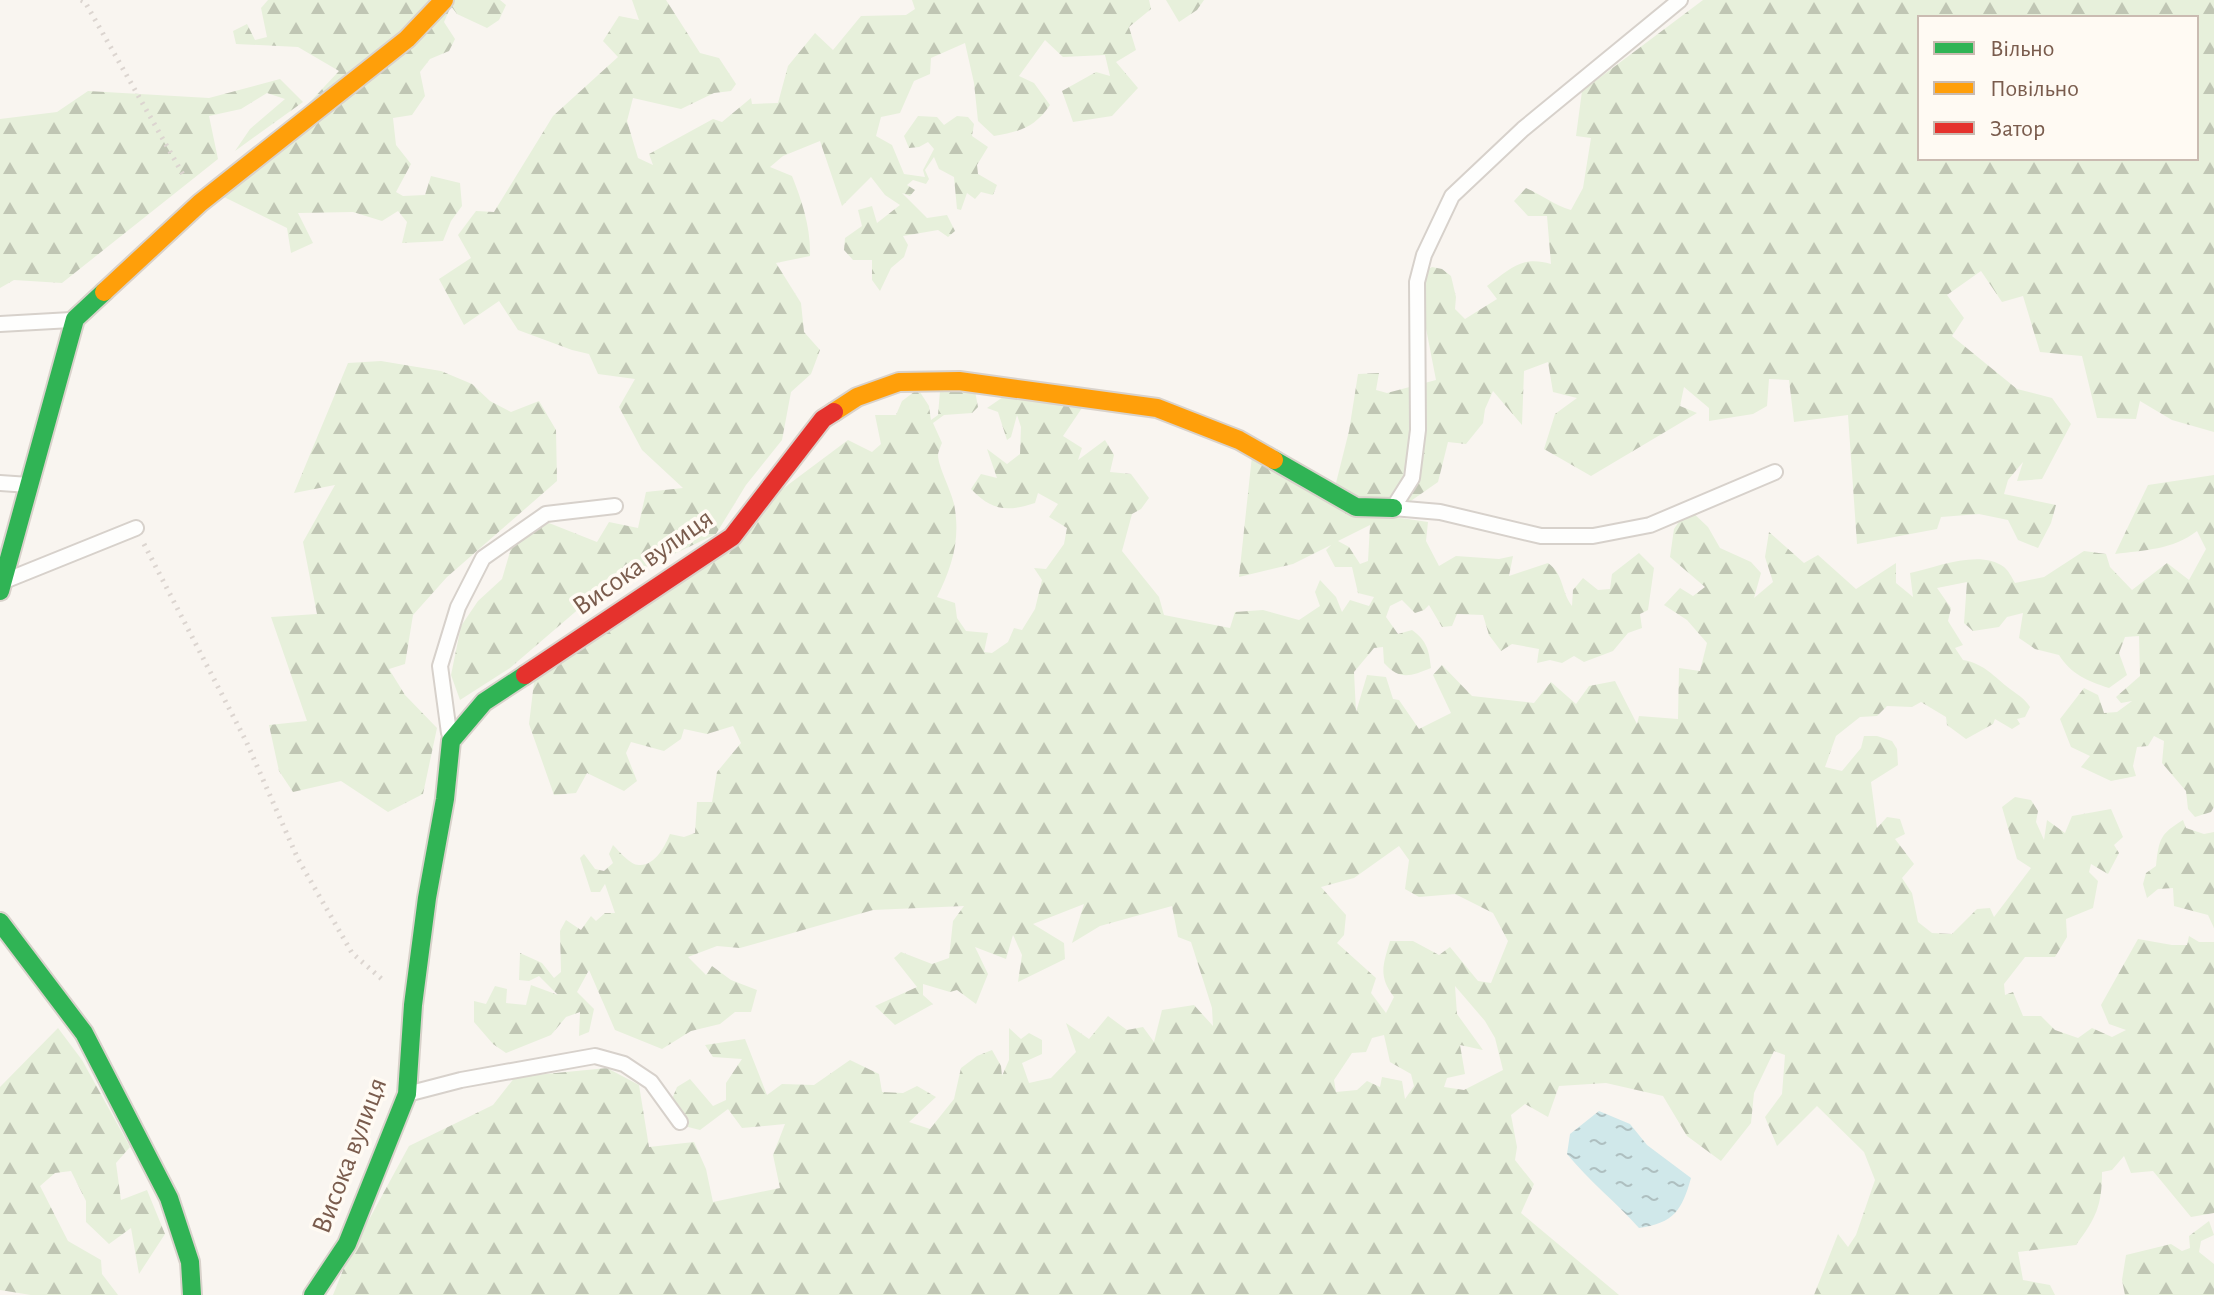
<svg xmlns="http://www.w3.org/2000/svg" width="2214" height="1295" viewBox="0 0 2214 1295" font-family="'Alegreya Sans',sans-serif">
  <style>
    .forest { fill: url(#forest-firs); fill-rule: evenodd }
    .water { fill: url(#water-ripples) }
    .lines { fill: none; stroke-linecap: round; stroke-linejoin: round }
    .lane-casing { stroke: #d7d1cb; stroke-width: 18 }
    .fast-casing { stroke: #d9d2cb; stroke-width: 22 }
    .slow-casing { stroke: #d9d2cb; stroke-width: 22 }
    .jam-casing { stroke: #d9d2cb; stroke-width: 22 }
    .path { stroke: #dcd5d0; stroke-width: 5; stroke-dasharray: 2 6; stroke-linecap: butt }
    .lane { stroke: #fefefd; stroke-width: 14 }
    .fast { stroke: #30b455; stroke-width: 18 }
    .slow { stroke: #ff9f0a; stroke-width: 18 }
    .jam { stroke: #e5322d; stroke-width: 18 }
    .labels { text-anchor: middle; stroke-width: 7; stroke-linejoin: round; paint-order: stroke }
    .street-label { font-size: 28px; fill: #7a5c4d; stroke: #fffaf3 }
  </style>
  <defs>
    <pattern id="forest-firs" width="22" height="20" patternUnits="userSpaceOnUse" patternTransform="scale(2)"><rect width="22" height="20" fill="#e7f0db"/><path d="M5 1l3.5 6h-7zM16 11l3.5 6h-7z" fill="#c0c6b4"/></pattern>
    <pattern id="water-ripples" width="26" height="14" patternUnits="userSpaceOnUse" patternTransform="scale(2)"><rect width="26" height="14" fill="#d0e8ea"/><path d="M2 4q2-2 4 0t4 0M15 11q2-2 4 0t4 0" fill="none" stroke="#aebfc0"/></pattern>
  </defs>
  <rect width="100%" height="100%" fill="#f9f5f0"/>
  <g class="forest">
    <path d="M268 0H500L506 5 499 20 487 28 457 14 451 6 444 22 455 39 449 51 430 59 420 72 425 96 412 115 393 118 396 145 411 164 396 192 403 196 425 195 431 176 460 183 462 206 451 221 443 241 402 243 407 222 398 211 382 221 353 212 298 213 313 243 291 253 287 228 222 196 339 71 298 47 236 44 233 31 247 24 255 40 267 37 261 8Z"/>
    <path d="M632 0H666L700 53 719 58 736 84 731 91 714 93 681 109 633 98 627 121 638 158 653 165 649 154 713 119 722 122 751 98 752 104 778 103 788 66 815 33 833 50 861 16 906 15 915 9 912 0H1149L1151 9 1129 27 1136 50 1116 62 1138 88 1112 116 1073 122 1062 91 1096 72 1110 76 1105 55 1063 57 1045 40 1019 76 1034 83 1050 105C1034 128 1021 131 994 136L978 121 974 83 965 43 931 58 930 74 914 81 900 113 881 117 876 136 892 145 904 174 925 177 923 170 934 149 928 142 919 147 909 148 904 136 918 116 937 117 944 125 957 116 968 117 974 124 972 136 988 147 977 165 978 174 997 185 993 195 981 192 975 199 967 193 961 210 957 209 954 177 939 169 934 157 925 170 929 179 926 184 913 180 907 185 915 190 910 196 902 193 927 218 947 215 955 231 948 237 938 230 903 236 908 245 904 257 891 268 880 291 872 280V260H853L844 250 845 238 862 226 858 210 872 206 877 223 900 205 885 195 871 177 842 206 820 141 783 156 770 167 792 176C802 201 811 228 810 256L776 263 801 303 804 332 820 350 811 374 791 392 782 440 746 485 716 534 603 588 510 668 460 700 451 675 461 626 478 601 502 579 512 545 549 523 597 542 609 522 638 528 646 492 683 488 642 450 619 407 635 379 598 374 589 354 572 350 518 330 499 301 464 325 439 279 471 258 458 235 476 211 494 212 553 116 618 57 603 41 619 16 639 20Z"/>
    <path d="M1166 0H1204L1197 10 1179 22Z"/>
    <path d="M1703 0H2214V432L2172 420 2140 401 2136 419 2097 418 2082 356 2040 352 2023 296 2002 302 1981 271 1947 295 1964 318 1952 336 2017 389 2052 398 2071 424 2042 479 2017 481 2023 462 2008 480 2004 494 2056 505 2051 523 2038 548 2018 540 2008 520 1979 514 1941 517 1937 529 1857 544 1848 415 1794 422 1789 380 1769 379 1767 406 1753 414 1709 421V408L1684 387 1680 406 1697 413 1591 476 1544 449 1555 414 1577 398 1553 392 1548 362 1524 371 1522 425 1493 391 1485 409 1483 423 1466 444 1448 442 1438 482 1395 512 1394 517 1428 522 1426 541 1439 566 1456 556 1499 559 1513 556 1509 576 1548 563C1564 574 1561 592 1572 606L1573 590 1583 578 1598 590 1610 589 1612 574 1639 553 1654 568 1648 610 1640 614 1642 628 1628 633 1613 651 1584 662 1574 656 1562 663 1550 660 1537 663 1539 649 1512 644 1501 651 1489 635 1483 615 1457 614 1452 626 1442 627 1429 605 1424 610 1415 613 1402 600 1390 606 1386 617 1398 634 1412 630C1427 641 1429 650 1431 668 1411 676 1400 681 1384 663L1383 647 1374 648 1354 672 1356 712 1367 675 1386 677 1393 699 1399 700 1419 729 1451 713 1433 675 1442 665 1472 696 1534 703 1551 682 1576 704 1589 686 1615 681 1637 724 1639 716 1678 719 1679 668 1700 671 1707 643 1687 620 1664 605 1680 588 1693 596 1705 587 1670 557 1674 529 1688 508 1708 527 1720 548 1751 562 1761 573 1754 598 1773 582 1765 557 1769 532 1804 563 1818 555 1856 589 1896 563V583L1913 597 1910 573C1937 567 1980 549 2004 567 2009 571 2012 578 2015 583L2044 577 2084 551 2106 554 2110 567 2132 590 2167 563 2189 580 2206 549 2197 531C2173 550 2144 550 2115 554L2148 485 2214 475V807L2211 812 2195 817 2188 809 2186 791 2162 763 2164 741 2154 736 2148 746 2137 747 2133 766 2136 776 2111 781 2081 767 2090 756 2071 747 2060 719 2084 688 2098 695 2104 713 2117 712 2132 701 2121 703 2116 697 2140 676 2139 636 2125 637 2119 653 2127 675 2109 688C2087 681 2071 674 2059 655L2035 649 2019 638 2023 613 2007 617 1999 627 1973 631 1964 623 1967 582 1937 588 1951 608 1948 621 1963 645 1955 648 1963 660C1985 664 1993 676 2010 689 2018 695 2023 697 2030 707L2025 717 2017 719 2020 724 2012 729 1995 719 1993 724 1966 739 1947 725 1946 717 1921 702 1912 707 1887 706 1877 716 1860 717 1836 736 1825 767 1842 771 1861 748 1864 736H1877L1892 741 1897 749 1898 765 1871 782 1877 828 1887 817 1900 819 1905 834 1895 839 1914 864 1902 878 1912 893 1918 922 1932 933 1952 934 1977 909 1990 908 1994 917 2031 868 2017 859 2002 807 2015 797 2031 800 2038 811 2036 822 2044 840 2047 820 2065 833 2072 816 2111 809 2123 837 2114 845 2119 853 2108 874 2091 864 2089 872 2098 881 2093 908 2066 919 2067 937 2055 957H2025L2004 984 2005 995 2013 992 2023 1016H2041L2055 1030 2078 1038 2092 1028 2112 1037 2126 1030 2109 1024 2101 1005 2138 939 2172 945H2187L2189 936 2199 942H2214V1213L2191 1217 2153 1171 2131 1173 2124 1156 2112 1170 2102 1172C2102 1206 2096 1218 2076 1245L2018 1252 2023 1280 2050 1285 2055 1295H1814L1838 1234 1848 1247 1856 1235 1875 1180 1864 1152 1817 1106 1777 1146 1765 1117 1782 1094 1785 1055 1774 1051 1754 1093 1751 1123 1721 1161 1687 1136 1663 1096 1606 1083 1559 1086 1548 1117 1525 1104 1511 1115 1517 1147 1515 1160 1534 1184 1521 1213 1619 1295H333L347 1260 409 1146 493 1105 515 1077 607 1068 639 1085 649 1147 694 1142 706 1169 713 1202 780 1188 773 1155 785 1124 742 1128 728 1109 700 1130 688 1127 672 1099 677 1087 690 1079 713 1106 726 1100V1083L742 1059 713 1057 705 1045 745 1039 767 1095 782 1084 814 1085 850 1060 879 1074 882 1092 903 1093 917 1086 936 1097 909 1122 930 1129 954 1099 961 1068 977 1056 992 1050 1001 1066 1002 1076 1009 1060V1028L1021 1039 1029 1033 1042 1040V1054L1022 1063 1029 1083 1051 1078 1076 1052 1066 1023 1089 1039 1108 1016 1127 1030 1143 1027 1154 1042 1162 1010 1194 1005 1213 1026 1212 1008 1191 942 1178 937 1172 906 1100 926 1072 943 1084 904 1033 924 1064 943 1065 959 1018 982 1022 955 1013 935 1006 959 975 947 988 974 976 1004 957 990 950 992 923 984V995L933 1004 895 1025 875 1006 917 987 894 958 901 952 932 964 949 958 953 921 964 906 873 910 740 948 717 946 688 957 706 975 712 966 731 980 757 990 751 1012H735L720 1024 691 1031 662 1049 615 1030 589 970 577 992 594 1009 589 1032 579 1036 580 1012 566 1017 551 1035 506 1053 493 1044 474 1022V1001L486 1004 495 986 507 989 506 1003 526 1005 531 985 558 995 539 976 529 981 519 980 520 953 542 963 554 978 561 972 560 931 566 920 581 930 591 916 596 921 605 913H615L605 884 600 892H591L580 858 584 854 595 869 604 871 613 863 609 854 613 845C619 851 630 865 639 865 655 866 665 846 670 834L684 837 695 833 697 802H712L717 772 741 743 733 726 707 734 684 729 681 739 664 751 631 742 626 753 637 781 624 791 587 773 576 793 554 795 529 724 535 674 848 440 872 452 881 444 875 415H896L902 401 918 389 929 406 931 420 938 415 940 391H975L978 407 972 413 944 415 933 423 942 443C941 445 938 453 938 455 938 466 951 490 954 504 961 539 952 567 937 597L955 603 957 618 966 631 988 633 984 652 992 653 1008 642 1014 628 1022 630 1035 609 1042 580 1034 568 1046 569 1064 544 1067 528 1049 517 1058 504 1038 493 1035 503C1007 512 992 511 971 489L981 474 997 478 987 449 1007 464 1020 454 1021 427 1017 415 1011 437 1007 440 998 412 987 408 1006 395 1082 408 1063 436 1082 448 1078 460 1105 440 1114 455 1110 472 1131 474 1149 498 1141 509 1132 514 1122 551 1159 597 1164 615 1230 628 1235 612 1263 610 1299 620 1320 606 1315 592 1320 580 1336 597 1342 612 1350 600 1369 606 1374 597 1358 593 1352 567H1335L1326 550 1331 545 1293 564 1239 577 1252 456 1332 499 1349 431 1358 374 1379 373 1376 390 1387 393 1436 380 1417 282 1423 272 1432 267 1442 269 1451 276 1456 297 1455 309 1465 319 1497 299 1487 286C1510 269 1522 255 1551 264L1547 216H1528L1514 201 1526 188C1542 195 1554 205 1571 210L1583 188 1591 138 1576 136 1582 91ZM1920 18H2196V158H1920ZM1370 525 1368 561 1360 564 1349 547 1338 541ZM1399 846 1409 860 1405 889 1419 897 1455 894 1493 913 1508 941 1491 983 1478 981 1450 947 1439 955 1413 941H1390C1383 965 1378 976 1394 997L1386 1013 1371 993 1376 978 1337 943 1344 935 1346 915 1321 887 1354 878ZM1455 986 1485 1021 1495 1038 1503 1070 1464 1090 1444 1087 1447 1078 1465 1074 1460 1045 1483 1050 1457 1014ZM1384 1035 1390 1062 1411 1074 1414 1086 1405 1099 1402 1081 1382 1077 1380 1087 1367 1081 1357 1090 1336 1092 1334 1080 1352 1053 1366 1052 1372 1038Z"/>
    <path d="M280 79 303 102 235 151 250 129 285 99 267 93 241 109 209 116 218 159 62 283 14 280 0 288V119L57 112 88 91 209 98Z"/>
    <path d="M381 361 441 371 472 384 490 401 511 412 539 401 556 430 557 481 447 577 413 615 405 664 389 669 405 695 437 728 423 794 388 812 341 781 293 792 279 771 269 725 307 721 271 617 317 614 303 542 335 485 294 493 348 363Z"/>
    <path d="M2183 820 2186 828 2204 834 2214 832V928L2208 915 2174 906 2173 888 2158 889 2147 898 2143 884 2146 873 2156 866C2159 839 2160 834 2183 820Z"/>
    <path d="M58 1028 82 1060 130 1147 116 1163 121 1200 147 1190 165 1234 139 1274 131 1228 109 1244 86 1222V1201L71 1171 55 1173 40 1186 68 1241 101 1260 102 1274 118 1295H31L0 1290V1087Z"/>
    <path d="M2209 1221 2214 1235 2201 1241 2199 1252 2214 1264V1295H2125L2122 1280 2126 1255 2171 1244 2182 1251 2190 1248 2189 1236Z"/>
  </g>
  <path class="water" d="M1599 1111 1630 1124 1647 1145 1691 1178C1682 1210 1674 1223 1639 1228 1616 1202 1589 1181 1567 1154L1570 1134Z"/>
  <g class="lines">
    <defs>
      <g id="lane">
        <path d="M1680 0 1523 129 1452 196 1424 255 1417 282 1418 430 1412 478 1393 508 1440 512 1541 536H1593L1650 525 1775 472"/>
        <path d="M0 324 71 320"/>
        <path d="M0 483 29 485"/>
        <path d="M7 580 136 528"/>
        <path d="M449 733 440 666 458 607 483 558 546 514 615 506"/>
        <path d="M411 1093 461 1080 595 1056 624 1064 651 1082 680 1122"/>
      </g>
      <g id="fast">
        <path d="M1274 460 1356 507 1393 508"/>
        <path d="M0 591 75 319 104 292"/>
        <path d="M0 922 84 1033 169 1198 190 1262 192 1295"/>
        <path d="M313 1295 347 1244 407 1094 413 1005 427 898 445 799 451 741 484 702 525 675"/>
      </g>
      <g id="slow">
        <path d="M104 292 200 203 407 39 444 0"/>
        <path d="M834 412 857 397 899 382 959 381 1157 408 1239 440 1274 460"/>
      </g>
      <path id="jam" d="M525 675 732 537 823 419 834 412"/>
    </defs>
    <use href="#lane" class="lane-casing"/>
    <use href="#fast" class="fast-casing"/>
    <use href="#slow" class="slow-casing"/>
    <use href="#jam" class="jam-casing"/>
    <g class="path">
      <path d="M81 0 85 2 185 178"/>
      <path d="M144 544 246 741 298 859 352 953 384 981"/>
    </g>
    <use href="#lane" class="lane"/>
    <use href="#fast" class="fast"/>
    <use href="#slow" class="slow"/>
    <use href="#jam" class="jam"/>
  </g>
  <g class="labels">
    <g class="street-label">
      <text transform="translate(642 561) rotate(-35)" y="10">Висока вулиця</text>
      <text transform="translate(348 1155) rotate(-69)" y="10">Висока вулиця</text>
    </g>
  </g>
  <rect x="1918" y="16" width="280" height="144" fill="#fffaf3" stroke="#cabbb1" stroke-width="2"/>
  <rect x="1934" y="42" width="40" height="12" fill="#30b455" stroke="#cabbb1" stroke-width="2"/>
  <text x="1990" y="56" font-size="24" fill="#7a5c4d">Вільно</text>
  <rect x="1934" y="82" width="40" height="12" fill="#ff9f0a" stroke="#cabbb1" stroke-width="2"/>
  <text x="1990" y="96" font-size="24" fill="#7a5c4d">Повільно</text>
  <rect x="1934" y="122" width="40" height="12" fill="#e5322d" stroke="#cabbb1" stroke-width="2"/>
  <text x="1990" y="136" font-size="24" fill="#7a5c4d">Затор</text>
</svg>
